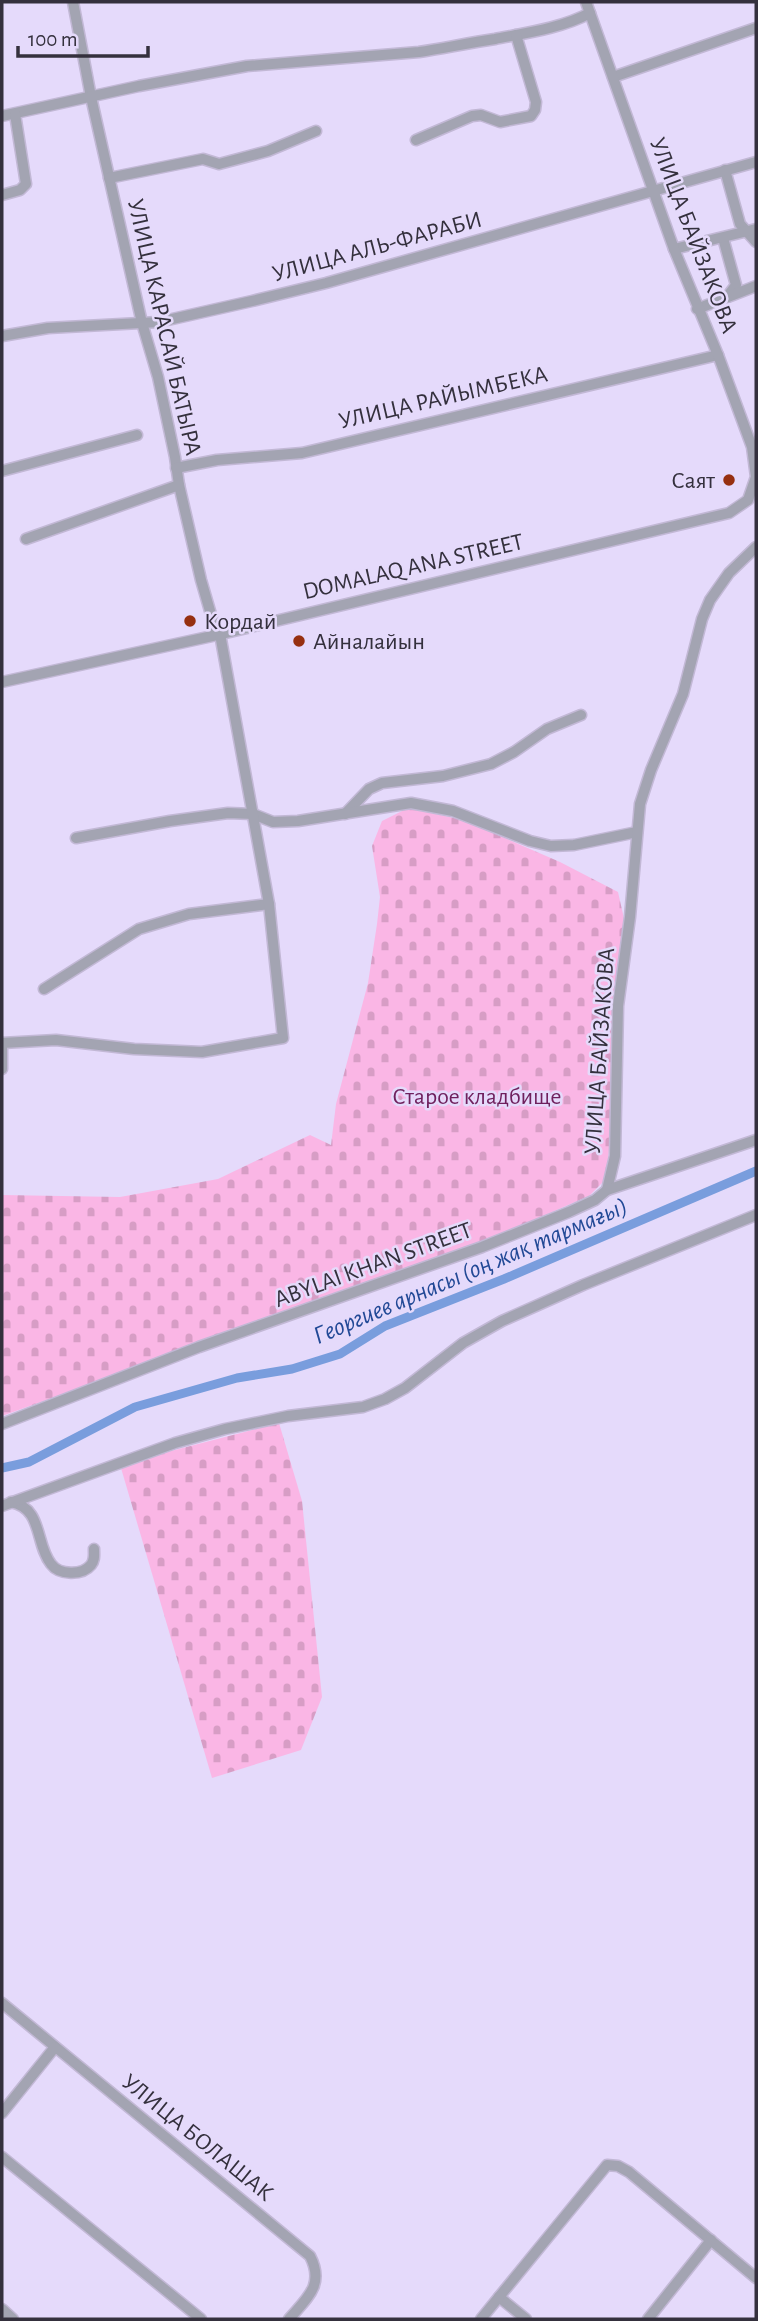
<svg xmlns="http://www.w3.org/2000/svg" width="758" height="2321" viewBox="0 0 758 2321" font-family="'Alegreya Sans',sans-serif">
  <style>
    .cemetery { fill: url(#cemetery-stones) }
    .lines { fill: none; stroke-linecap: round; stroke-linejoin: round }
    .canal { stroke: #799ddd; stroke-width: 9 }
    .minor-casing { stroke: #c2b8d5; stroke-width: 13 }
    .minor { stroke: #a3a4b2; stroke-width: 10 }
    .poi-dot { fill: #962f10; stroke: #e5dafb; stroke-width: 2.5 }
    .labels { text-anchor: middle; stroke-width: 5; stroke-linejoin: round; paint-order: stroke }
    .street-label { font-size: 24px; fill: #34303d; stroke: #e5dafb }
    .poi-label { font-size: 24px; fill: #34303d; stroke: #e5dafb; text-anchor: start }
    .park-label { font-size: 24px; fill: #6f1f5d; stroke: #e5dafb }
    .water-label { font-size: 26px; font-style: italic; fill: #224996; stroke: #e5dafb }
  </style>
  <defs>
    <pattern id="cemetery-stones" width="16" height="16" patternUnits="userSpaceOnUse" patternTransform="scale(1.75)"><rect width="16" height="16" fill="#fab6e5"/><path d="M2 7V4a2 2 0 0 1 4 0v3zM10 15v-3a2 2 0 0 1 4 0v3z" fill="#d79dc5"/></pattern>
  </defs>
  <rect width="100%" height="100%" fill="#e5dafb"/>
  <g class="cemetery">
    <path d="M408 808 463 820 560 862 618 892 625 923 615 998 612 1122 608 1159 603 1182 589 1196 466 1249 2 1416V1195L120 1197 218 1179 310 1135 331 1145 336 1104 368 983 377 924 380 897 372 846 382 821Z"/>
    <path d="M279 1423 302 1501 322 1697 301 1750 212 1778 121 1468 171 1451Z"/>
  </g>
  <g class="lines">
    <path class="canal" d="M2 1468 29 1462 135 1407 237 1378 292 1369 340 1354 385 1326 504 1279 756 1171"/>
    <defs>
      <g id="minor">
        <path d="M73 2 91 97 142 323 158 377 175 457 179 485 201 580 217 635"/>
        <path d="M613 77 756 28"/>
        <path d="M2 116 139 86 247 66 419 52C444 48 469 43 495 39 526 33 562 28 590 13"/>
        <path d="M416 140 472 116 481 115 500 122 531 116 535 110 536 102 516 35"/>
        <path d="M725 170 740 224 756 242"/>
        <path d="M109 178 203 159 219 164 268 151 316 131"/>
        <path d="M2 195 20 190 26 184 15 114"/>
        <path d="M723 238 736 285 727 297"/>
        <path d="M674 249 756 229"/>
        <path d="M697 309 756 286"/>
        <path d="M2 336 48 328 159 322 252 301 326 283 756 162"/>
        <path d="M176 468 217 460 302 453 718 355"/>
        <path d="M2 471 137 435"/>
        <path d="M26 539 179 485"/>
        <path d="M2 682 217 635 691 522 729 513 748 500 756 477 752 447 718 355 674 249 586 2"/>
        <path d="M345 814 369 789 382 783 443 776 491 764 514 752 547 729 581 715"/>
        <path d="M76 838 170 821 228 813 253 814 273 822 298 821 411 803 453 811 530 841 551 846 574 845 637 832"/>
        <path d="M44 989 139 929 189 914 269 904"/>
        <path d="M2 1043 56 1040 134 1049 202 1052 283 1038 269 904 220 634"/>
        <path d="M2 1069V1043"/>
        <path d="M607 1190 615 1156 618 1006 630 917 640 804 651 770 683 694 702 619 710 600 729 573 756 547"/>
        <path d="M2 1424 199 1347 482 1247 569 1212 595 1200 607 1190 756 1140"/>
        <path d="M11 1502C43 1508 35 1544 51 1564 59 1575 82 1576 91 1565 95 1560 94 1555 94 1549"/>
        <path d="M2 1506 175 1443 225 1429 288 1416 363 1407 385 1399 405 1388 463 1343 502 1321 583 1285 756 1215"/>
        <path d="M2 2003 310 2256C325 2285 307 2298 289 2319"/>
        <path d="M2 2113 55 2047"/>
        <path d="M2 2157 201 2319"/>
        <path d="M499 2297 526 2319"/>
        <path d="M2 2309 13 2319"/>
        <path d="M481 2319 607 2165 618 2166 629 2172 756 2278"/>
        <path d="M648 2319 711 2240"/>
      </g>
    </defs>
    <use href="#minor" class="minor-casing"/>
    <use href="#minor" class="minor"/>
  </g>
  <g class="poi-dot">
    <circle cx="729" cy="480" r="7"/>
    <circle cx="190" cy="621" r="7"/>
    <circle cx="299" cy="641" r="7"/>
  </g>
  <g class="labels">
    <g class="street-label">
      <text transform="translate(694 235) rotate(69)" y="8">УЛИЦА БАЙЗАКОВА</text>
      <text transform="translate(377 246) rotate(-15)" y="8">УЛИЦА АЛЬ-ФАРАБИ</text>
      <text transform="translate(165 327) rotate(77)" y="8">УЛИЦА КАРАСАЙ БАТЫРА</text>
      <text transform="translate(443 397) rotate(-13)" y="8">УЛИЦА РАЙЫМБЕКА</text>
      <text transform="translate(413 566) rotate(-13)" y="8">DOMALAQ ANA STREET</text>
      <text transform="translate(599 1051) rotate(-86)" y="8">УЛИЦА БАЙЗАКОВА</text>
      <text transform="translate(373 1264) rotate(-20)" y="8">ABYLAI KHAN STREET</text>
      <text transform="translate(198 2137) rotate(39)" y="8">УЛИЦА БОЛАШАК</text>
    </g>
    <g class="poi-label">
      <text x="715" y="488" text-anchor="end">Саят</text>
      <text x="204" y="629">Кордай</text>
      <text x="313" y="649">Айналайын</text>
    </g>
    <g class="park-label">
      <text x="477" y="1104">Старое кладбище</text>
    </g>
    <g class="water-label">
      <text transform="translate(470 1270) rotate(-23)" y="9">Георгиев арнасы (оң жақ тармағы)</text>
    </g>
  </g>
  <rect width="758" height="2321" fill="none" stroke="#34303d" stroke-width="7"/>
  <path d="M18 46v10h130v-10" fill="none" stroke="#34303d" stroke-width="3.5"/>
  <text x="28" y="46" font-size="21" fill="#34303d" stroke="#e5dafb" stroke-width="5" paint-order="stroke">100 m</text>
</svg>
